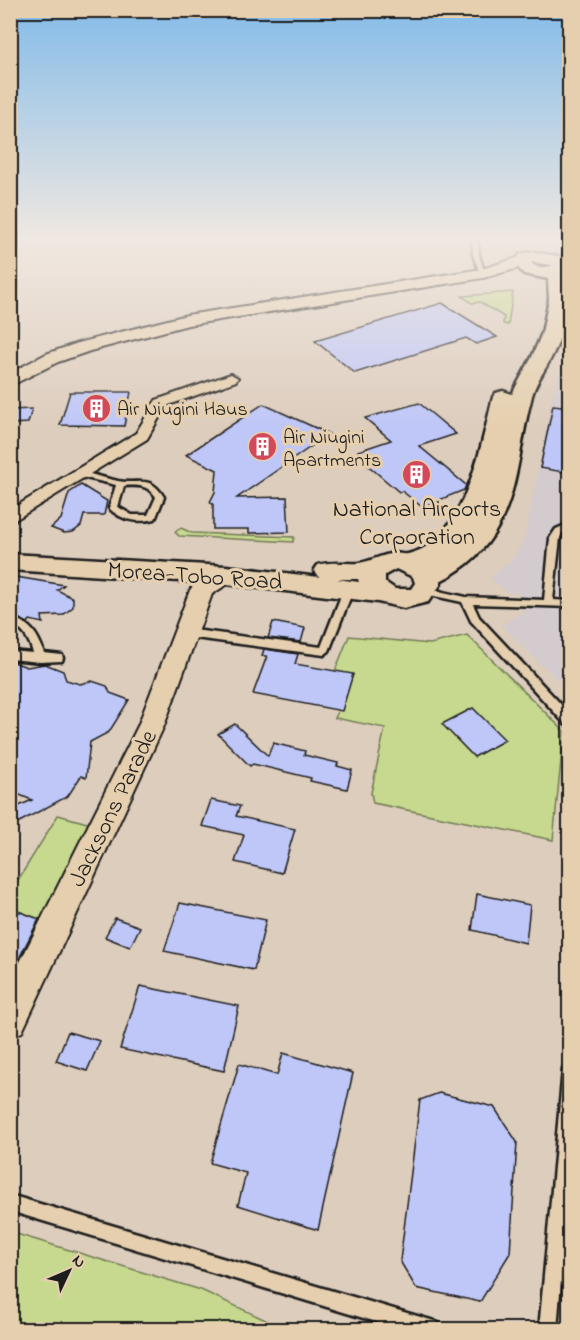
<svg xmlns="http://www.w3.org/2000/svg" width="580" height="1340" viewBox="0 0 580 1340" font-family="'Indie Flower',sans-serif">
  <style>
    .built { fill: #d4cbcf }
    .green { fill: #c6d98e; stroke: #717a55; stroke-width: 1.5 }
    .building { fill: #bfc7f8; stroke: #1c1c1c; stroke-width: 1.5 }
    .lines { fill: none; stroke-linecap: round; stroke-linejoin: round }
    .service-casing { stroke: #1c1c1c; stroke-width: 5 }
    .minor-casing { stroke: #1c1c1c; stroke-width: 4 }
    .tertiary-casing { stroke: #1c1c1c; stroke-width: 4 }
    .secondary-casing { stroke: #1c1c1c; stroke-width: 5 }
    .service { fill: #e5cfae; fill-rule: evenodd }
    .minor { fill: #e5cfae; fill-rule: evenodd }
    .tertiary { fill: #e5cfae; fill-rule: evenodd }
    .secondary { fill: #e5cfae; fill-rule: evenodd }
    .labels { text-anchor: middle; stroke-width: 6; stroke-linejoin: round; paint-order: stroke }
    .far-poi-label { font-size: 20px; fill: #1c1c1c; stroke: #e5cfae; text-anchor: start }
    .poi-label { font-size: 24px; fill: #1c1c1c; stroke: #e5cfae }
    .street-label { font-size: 24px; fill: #1c1c1c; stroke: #e5cfae }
  </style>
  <rect width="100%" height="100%" fill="#ddcdbd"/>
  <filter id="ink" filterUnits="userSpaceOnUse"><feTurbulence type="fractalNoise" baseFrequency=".0167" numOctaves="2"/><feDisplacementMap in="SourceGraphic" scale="12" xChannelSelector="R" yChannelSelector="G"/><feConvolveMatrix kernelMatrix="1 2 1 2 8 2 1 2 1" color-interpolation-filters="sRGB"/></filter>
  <g filter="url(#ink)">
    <path class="built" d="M569 356V691L501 625 524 611 522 604 519 593 509 594 490 577 511 561 525 537 554 390 559 375Z"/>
    <g class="green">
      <path d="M513 292 508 325 503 324 504 317 480 302 472 303 462 296Z"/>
      <path d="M181 528 192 533 294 537 293 542 179 536 175 532Z"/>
      <path d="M467 635 564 731 553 840 373 803 371 793 385 728 335 718 353 675 335 671 349 636 430 644Z"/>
      <path d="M58 815 87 823 91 828 43 921 11 908 10 893Z"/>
      <path d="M10 1232 201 1290 285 1329H11Z"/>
    </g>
    <g class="building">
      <path d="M442 303 497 337 476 344 466 338 355 373 315 341Z"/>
      <path d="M70 392H131L124 426 60 425Z"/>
      <path d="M419 403 456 434 419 446 466 485 464 490 422 507 402 491 399 492 364 462 368 460 358 451 391 440 365 418Z"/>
      <path d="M263 404 329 434 237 498 287 497 289 532 249 533V529H213V504L210 502 215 492 217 470 186 455Z"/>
      <path d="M553 405 570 407V436L563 472 540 468Z"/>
      <path d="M32 409 28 423 10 424V410Z"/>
      <path d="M81 485 107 501 104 515H84L81 526 73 532 64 533 51 528 61 519 69 493Z"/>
      <path d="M10 576 64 585 57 590 73 598V607L63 615 42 616 43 623 30 620 28 623 10 615Z"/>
      <path d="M273 622 305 628 301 642 268 638Z"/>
      <path d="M264 649 298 654 295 664 353 674 342 711 253 694 267 656H262Z"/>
      <path d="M10 661 27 667 45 664 63 671 66 680 80 684 92 681 107 686 110 693 129 700 109 732 90 742 86 778 81 776 68 796 10 827V810L32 800 10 791Z"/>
      <path d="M473 708 505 740 474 757 442 724Z"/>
      <path d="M235 724 268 756 273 743 305 751 304 755 338 763 337 766 352 770 347 789 310 781 311 778 253 764 250 766 218 734Z"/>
      <path d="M211 800 240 806 236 816 295 829 282 873 235 862 244 835 202 826Z"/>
      <path d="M477 894 530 905 526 943 472 930Z"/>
      <path d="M180 903 266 920 254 970 164 951Z"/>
      <path d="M10 908 39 919 10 976Z"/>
      <path d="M115 918 140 927 130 947 105 937Z"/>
      <path d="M140 986 239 1006 224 1071 120 1049Z"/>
      <path d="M68 1032 100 1041 87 1071 56 1061Z"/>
      <path d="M283 1053 353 1073 318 1230 238 1205 246 1173 210 1163 239 1064 277 1075Z"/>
      <path d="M439 1093 494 1107 517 1142 510 1253 480 1302 416 1288 400 1261 420 1100Z"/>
    </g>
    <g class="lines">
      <defs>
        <g id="service">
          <path d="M472 240H478L479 255 485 274 480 273 473 255Z"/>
          <path d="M80 471C93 475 105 478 118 481 139 485 150 474 164 497L156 517 155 519C139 523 121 521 109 508L116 485 77 476V472ZM124 486C138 485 148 485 156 497L148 515H132L118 507Z"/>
          <path d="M570 523V530L562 533 560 538 553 600 570 601V607L473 604 479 617 570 714V726L566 725 471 621 462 602 425 594 420 591 425 588 466 597 544 600 550 538 556 529Z"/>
          <path d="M349 585 354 588 329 651 324 655 187 637 182 633 187 629 321 647 344 588Z"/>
          <path d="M10 617C30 623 38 634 44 653L62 655 63 658 62 661 40 662 10 659V651L33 653C29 639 24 630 10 624Z"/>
          <path d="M570 1062V1169L557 1330H539L563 1069 565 1064Z"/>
          <path d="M10 1195 434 1321 440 1324 443 1330H403L10 1211Z"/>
        </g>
        <path id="minor" d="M231 374 238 378 236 381 166 406 147 439 10 523V510L136 433 156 400Z"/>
        <g id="tertiary">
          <path d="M523 256 530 260 522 267 483 278 188 325 90 351 58 362 10 386V373L46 354 78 343 187 315 482 269Z"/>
          <path d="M226 567 234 570 238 575 234 580 212 594 164 726 22 1032 10 1037V982L138 726 190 590C197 579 214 571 226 567Z"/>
        </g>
        <path id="secondary" d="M533 252 563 257 569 267 562 274C574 298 563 336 551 358 544 372 534 384 531 400 520 441 519 486 499 525 486 550 466 568 440 581L441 584 428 602 404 608 378 602 226 584 10 570V554L226 566 319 577 314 571 318 565C332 561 345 564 359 563 371 561 382 555 394 553 399 553 403 555 408 554 465 542 481 445 493 397L496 393 503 391 512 394 532 357 542 333 549 299 548 279 524 274 514 263 520 254ZM533 262 551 265 552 266 539 268 531 263ZM396 569 413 577 415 583 411 589H395L385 582V575ZM337 579H358L359 582Z"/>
      </defs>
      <use href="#service" class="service-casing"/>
      <use href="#minor" class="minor-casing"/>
      <use href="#tertiary" class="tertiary-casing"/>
      <use href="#secondary" class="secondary-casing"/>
      <use href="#service" class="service"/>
      <use href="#minor" class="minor"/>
      <use href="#tertiary" class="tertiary"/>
      <use href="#secondary" class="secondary"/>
    </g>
  </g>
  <linearGradient id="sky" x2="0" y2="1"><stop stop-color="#83bbe9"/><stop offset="0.56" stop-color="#f0e8e1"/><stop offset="1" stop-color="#f0e8e1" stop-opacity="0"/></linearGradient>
  <rect width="580" height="427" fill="url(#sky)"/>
  <defs>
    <symbol id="building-disc" viewBox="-11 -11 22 22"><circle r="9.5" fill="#d1495b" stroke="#e5cfae"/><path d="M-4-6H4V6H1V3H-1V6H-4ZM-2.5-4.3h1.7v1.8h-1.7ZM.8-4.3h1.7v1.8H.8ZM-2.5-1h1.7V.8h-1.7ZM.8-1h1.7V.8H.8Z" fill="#fff"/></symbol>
  </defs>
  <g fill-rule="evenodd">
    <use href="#building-disc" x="80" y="392" width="33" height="33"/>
    <use href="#building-disc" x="246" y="430" width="33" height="33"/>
    <use href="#building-disc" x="400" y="458" width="33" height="33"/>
  </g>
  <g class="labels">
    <g class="far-poi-label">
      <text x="117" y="415">Air Niugini Haus</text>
      <text x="283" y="443">Air Niugini<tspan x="283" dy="23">Apartments</tspan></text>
    </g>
    <g class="poi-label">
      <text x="417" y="516">National Airports<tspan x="417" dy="28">Corporation</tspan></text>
    </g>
    <g class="street-label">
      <text transform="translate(195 575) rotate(4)" y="8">Morea-Tobo Road</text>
      <text transform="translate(112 808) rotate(-64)" y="8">Jacksons Parade</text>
    </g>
  </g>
  <rect width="580" height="1340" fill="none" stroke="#e5cfae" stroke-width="36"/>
  <rect x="18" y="18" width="544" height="1304" fill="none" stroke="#1c1c1c" stroke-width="2" filter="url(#ink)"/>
  <g transform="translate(69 1271) rotate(46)" stroke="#e5cfae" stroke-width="4.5" paint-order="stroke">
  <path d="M0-4.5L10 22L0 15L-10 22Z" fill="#1c1c1c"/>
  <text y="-9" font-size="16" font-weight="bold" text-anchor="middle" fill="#1c1c1c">N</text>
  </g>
</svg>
